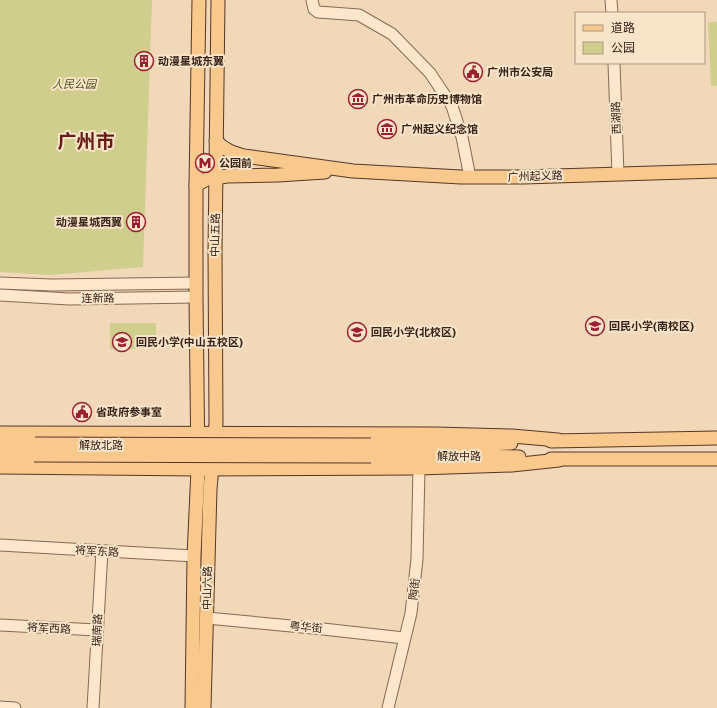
<svg xmlns="http://www.w3.org/2000/svg" width="717" height="708" viewBox="0 0 717 708" font-family="'Roboto Serif','Noto Sans SC',serif">
  <style>
    .green { fill: #cfce8d }
    .lines { fill: none; stroke-linecap: round; stroke-linejoin: round }
    .minor-casing { stroke: #886853; stroke-width: 13 }
    .major-casing { stroke: #553728; stroke-width: 15 }
    .minor { stroke: #fce7cd; stroke-width: 11 }
    .major { stroke: #f9c88c; stroke-width: 13 }
    .major-bridge-casing { stroke: #553728; stroke-width: 15; stroke-linecap: butt }
    .major-bridge { stroke: #f9c88c; stroke-width: 13 }
    .labels { text-anchor: middle; stroke-width: 4; stroke-linejoin: round; paint-order: stroke }
    .poi-label { font-size: 11px; font-weight: bold; fill: #362319; stroke: #f8e4c9; text-anchor: start }
    .park-label { font-size: 11px; font-style: italic; fill: #4e541e; stroke: #f8e4c9 }
    .street-label { font-size: 11px; fill: #362319; stroke: #f8e4c9 }
    .town-label { font-size: 19px; font-weight: bold; fill: #661b15; stroke: #f8e4c9 }
  </style>
  <rect width="100%" height="100%" fill="#f1d8b9"/>
  <g class="green">
    <path d="M0 0H152L143 267 50 275 0 272Z"/>
    <path d="M708 22H717V86H711Z"/>
    <rect x="110" y="323" width="46" height="26"/>
  </g>
  <g class="lines">
    <defs>
      <g id="minor">
        <path d="M312 0 314 9 318 12 359 15 392 34 430 73 452 106 462 137 470 177"/>
        <path d="M611 0 612 13"/>
        <path d="M614 63 618 174"/>
        <path d="M0 283 52 285 196 283"/>
        <path d="M0 295 69 299 196 297"/>
        <path d="M0 545 194 556"/>
        <path d="M207 618 323 629 404 638"/>
        <path d="M0 625 97 630"/>
        <path d="M0 707 15 708"/>
        <path d="M93 708 102 551"/>
        <path d="M388 708 411 613 417 559 419 468"/>
      </g>
      <g id="major">
        <path d="M216 141C224 150 233 153 244 156L353 171 461 177H524L717 171"/>
        <path d="M196 185 207 179 227 176 278 175 325 172"/>
        <path d="M0 433 436 434 512 436 558 440"/>
        <path d="M551 441 717 438"/>
        <path d="M0 444H35"/>
        <path d="M371 445H465L511 443"/>
        <path d="M0 456 34 455"/>
        <path d="M371 456H465L519 457"/>
        <path d="M551 459H717"/>
        <path d="M0 467 198 469 419 468 512 465 559 460"/>
        <path d="M192 708 194 556 198 469 196 297V185L199 0"/>
        <path d="M204 708 210 489 216 423 215 252 218 0"/>
      </g>
    </defs>
    <use href="#minor" class="minor-casing"/>
    <use href="#major" class="major-casing"/>
    <use href="#minor" class="minor"/>
    <use href="#major" class="major"/>
    <defs>
      <g id="major-bridge">
        <path d="M35 444 371 445"/>
        <path d="M34 455 371 456"/>
      </g>
    </defs>
    <use href="#major-bridge" class="major-bridge-casing"/>
    <use href="#major-bridge" class="major-bridge"/>
  </g>
  <defs>
    <symbol id="building-ring" viewBox="-11 -11 22 22"><circle r="9.5" fill="#f8e4c9" stroke="#9c1e31" stroke-width="1.5"/><path d="M-4-6H4V6H1V3H-1V6H-4ZM-2.5-4.3h1.7v1.8h-1.7ZM.8-4.3h1.7v1.8H.8ZM-2.5-1h1.7V.8h-1.7ZM.8-1h1.7V.8H.8Z" fill="#9c1e31"/></symbol>
    <symbol id="civic-ring" viewBox="-11 -11 22 22"><circle r="9.5" fill="#f8e4c9" stroke="#9c1e31" stroke-width="1.5"/><path d="M-.6-6.5H3V-4.5H.6V-3L4-1V1h2V6H-6V1h2V-1L-.6-3ZM-1.2 2.5V6h2.4V2.5Z" fill="#9c1e31"/></symbol>
    <symbol id="museum-ring" viewBox="-11 -11 22 22"><circle r="9.5" fill="#f8e4c9" stroke="#9c1e31" stroke-width="1.5"/><path d="M0-6L6-3V-2H-6V-3ZM-5-1h2V3h-2ZM-1-1h2V3h-2ZM3-1h2V3H3ZM-6 4H6V6H-6Z" fill="#9c1e31"/></symbol>
    <symbol id="metro-ring" viewBox="-11 -11 22 22"><circle r="9.5" fill="#f8e4c9" stroke="#9c1e31" stroke-width="1.5"/><path d="M-5.5 5V-5H-3L0 0L3-5H5.5V5H3V-.5L0 4L-3-.5V5Z" fill="#9c1e31"/></symbol>
    <symbol id="school-ring" viewBox="-11 -11 22 22"><circle r="9.5" fill="#f8e4c9" stroke="#9c1e31" stroke-width="1.5"/><path d="M0-5L7-2L0 1L-7-2ZM-4 1L0 2.5L4 1V4Q0 6-4 4Z" fill="#9c1e31"/></symbol>
  </defs>
  <g fill-rule="evenodd">
    <use href="#building-ring" x="133" y="50" width="22" height="22"/>
    <use href="#civic-ring" x="462" y="61" width="22" height="22"/>
    <use href="#museum-ring" x="347" y="88" width="22" height="22"/>
    <use href="#museum-ring" x="376" y="118" width="22" height="22"/>
    <use href="#metro-ring" x="194" y="152" width="22" height="22"/>
    <use href="#building-ring" x="125" y="211" width="22" height="22"/>
    <use href="#school-ring" x="584" y="315" width="22" height="22"/>
    <use href="#school-ring" x="346" y="321" width="22" height="22"/>
    <use href="#school-ring" x="111" y="331" width="22" height="22"/>
    <use href="#civic-ring" x="71" y="401" width="22" height="22"/>
  </g>
  <g class="labels">
    <g class="poi-label">
      <text x="158" y="65">动漫星城东翼</text>
      <text x="487" y="76">广州市公安局</text>
      <text x="372" y="103">广州市革命历史博物馆</text>
      <text x="401" y="133">广州起义纪念馆</text>
      <text x="219" y="167">公园前</text>
      <text x="122" y="226" text-anchor="end">动漫星城西翼</text>
      <text x="609" y="330">回民小学(南校区)</text>
      <text x="371" y="336">回民小学(北校区)</text>
      <text x="136" y="346">回民小学(中山五校区)</text>
      <text x="96" y="416">省政府参事室</text>
    </g>
    <g class="park-label">
      <text x="74" y="88">人民公园</text>
    </g>
    <g class="street-label">
      <text transform="translate(616 118) rotate(-92)" y="4">西湖路</text>
      <text transform="translate(535 176) rotate(-2)" y="4">广州起义路</text>
      <text transform="translate(215 235) rotate(-89)" y="4">中山五路</text>
      <text transform="translate(98 298) rotate(-1)" y="4">连新路</text>
      <text x="101" y="449">解放北路</text>
      <text x="459" y="460">解放中路</text>
      <text transform="translate(97 551) rotate(3)" y="4">将军东路</text>
      <text transform="translate(207 588) rotate(-89)" y="4">中山六路</text>
      <text transform="translate(414 589) rotate(-83)" y="4">陶街</text>
      <text transform="translate(306 627) rotate(5)" y="4">粤华街</text>
      <text transform="translate(49 628) rotate(3)" y="4">将军西路</text>
      <text transform="translate(97 630) rotate(-87)" y="4">瑞南路</text>
    </g>
    <g class="town-label">
      <text x="86" y="148">广州市</text>
    </g>
  </g>
  <rect x="575" y="12" width="130" height="52" fill="#f8e4c9" stroke="#aa9783"/>
  <rect x="583" y="25" width="20" height="6" fill="#f9c88c" stroke="#aa9783"/>
  <text x="611" y="32" font-size="12" fill="#362319">道路</text>
  <rect x="583" y="42" width="20" height="12" fill="#cfce8d" stroke="#aa9783"/>
  <text x="611" y="52" font-size="12" fill="#362319">公园</text>
</svg>
